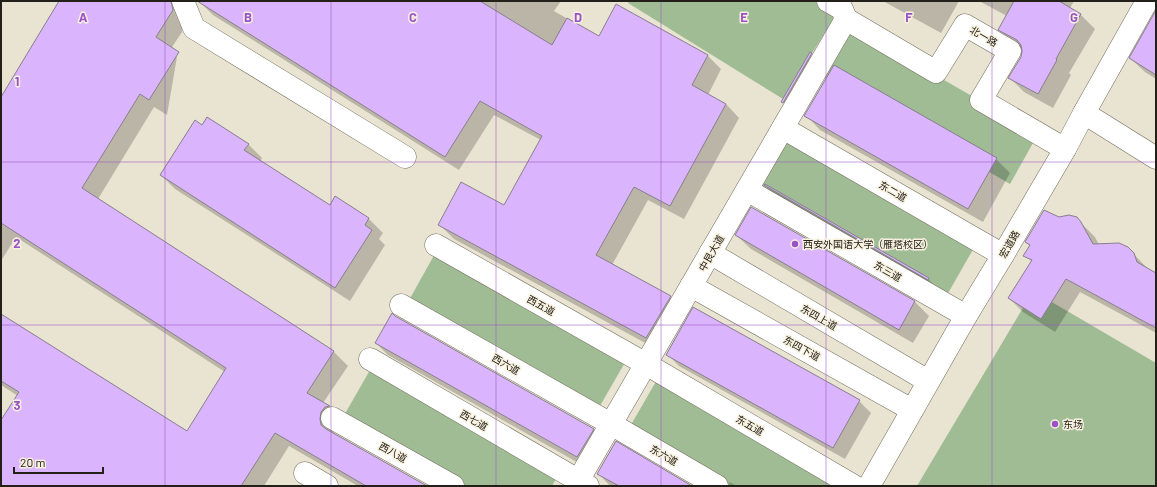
<svg xmlns="http://www.w3.org/2000/svg" width="1157" height="487" viewBox="0 0 1157 487" font-family="Barlow,'Noto Sans SC',sans-serif">
  <style>
    .green { fill: #9fbc94 }
    .shadow { fill: #0003 }
    .building { fill: #dab4fc; stroke: #877f8e }
    .lines { fill: none; stroke-linecap: round; stroke-linejoin: round }
    .minor-casing { stroke: #746e5e; stroke-width: 23 }
    .minor { stroke: #fff; stroke-width: 22 }
    .grid { fill: none; stroke: #9953c7; stroke-width: 1; stroke-opacity: 0.55 }
    .poi-dot { fill: #9953c7; stroke: #f7f0de; stroke-width: 1.5 }
    .labels { text-anchor: middle; stroke-width: 3; stroke-linejoin: round; paint-order: stroke }
    .street-label { font-size: 10px; fill: #222019; stroke: #f7f0de }
    .poi-label { font-size: 10px; fill: #222019; stroke: #f7f0de; text-anchor: start }
    .grid-label { font-size: 13px; text-anchor: middle; font-weight: bold; fill: #9953c7; stroke: #f7f0de; stroke-width: 3; stroke-linejoin: round; paint-order: stroke }
  </style>
  <rect width="100%" height="100%" fill="#e9e3d1"/>
  <g class="green">
    <path d="M629 1H814L836 15 783 99 628 3Z"/>
    <path d="M850 26 1038 134 1010 184 822 76Z"/>
    <path d="M788 139 975 246 947 295 760 187Z"/>
    <path d="M437 250 627 359 597 411 408 302Z"/>
    <path d="M1033 291 1156 363V486H917Z"/>
    <path d="M370 370 557 477 552 486H458L342 419Z"/>
    <path d="M658 378 845 486H725L628 430Z"/>
  </g>
  <g class="shadow">
    <path d="M60 1H187L182 32 170 50 177 57 167 115 154 107 98 199 334 352 348 366 323 403 329 407 342 420 335 426 333 432 334 434 425 486H358L289 446 264 486H1V422L18 396 1 385V315L187 433 225 372 16 237 1 261V98Z"/>
    <path d="M199 1H561L554 11 599 37 708 56 721 69 708 95 726 104 739 118 684 219 648 200 612 265 670 297 684 311 660 351 454 239 440 225 505 207 541 140 494 115 459 170 213 15Z"/>
    <path d="M883 1H959L941 33Z"/>
    <path d="M979 1H1074L1070 8 1080 14 1095 29 1069 73 1071 75 1053 108 1024 92 1010 78 1022 58 1023 49 1014 44 999 30 1007 16Z"/>
    <path d="M1156 12V79L1145 72 1130 58Z"/>
    <path d="M811 54 825 68 797 117 783 102Z"/>
    <path d="M806 115 996 159 1010 173 983 222 820 130Z"/>
    <path d="M203 126 248 144 262 158 260 162 330 206 335 198 369 219 383 233 379 239 385 245 350 301 175 189 161 175Z"/>
    <path d="M765 185 928 279 942 293 779 199Z"/>
    <path d="M752 208 915 302 929 316 913 343 751 249 736 235Z"/>
    <path d="M1059 218H1076L1095 237 1099 245 1128 248 1148 269 1156 274V333L1080 292 1055 332 1023 312 1009 298 1032 262 1025 255 1030 246 1026 242Z"/>
    <path d="M376 343 593 429 605 441 589 469 388 355Z"/>
    <path d="M667 354 859 401 871 413 845 459 679 366Z"/>
    <path d="M598 473 690 486H610Z"/>
    <path d="M729 482 737 486H730Z"/>
  </g>
  <g class="building">
    <path d="M59 1H171L173 10 156 37 179 52 149 100 140 94 82 188 334 351 307 393 330 406 325 407 321 412 320 419 321 425 326 429 427 486H366L275 433 241 486H1V420L19 392 1 381V314L187 431 226 368 1 223V97Z"/>
    <path d="M197 1H480L552 45 567 18 599 36 616 4 708 55 692 85 726 104 670 206 634 187 596 255 671 296 646 338 438 225 461 182 504 205 542 136 480 101 445 157Z"/>
    <path d="M1014 1H1059L1081 14 1056 59 1057 60 1038 94 1008 78 1021 57 1022 51 1021 45 1017 40 998 30Z"/>
    <path d="M1156 10V75L1129 58Z"/>
    <path d="M810 52 812 53 783 103 781 102Z"/>
    <path d="M834 65 997 158 968 209 804 116Z"/>
    <path d="M207 117 249 144 244 150 330 205 335 196 369 218 365 225 372 230 335 288 160 175 195 120 202 125Z"/>
    <path d="M765 184 929 278 928 280 764 185Z"/>
    <path d="M751 207 915 301 899 330 735 235Z"/>
    <path d="M1044 210 1059 217 1069 215 1077 217 1081 222 1093 244 1119 243 1128 247 1134 253 1137 262 1156 273V328L1066 279 1041 319 1008 298 1032 260 1023 256 1030 245 1025 242Z"/>
    <path d="M693 307 860 400 833 448 666 355Z"/>
    <path d="M392 313 395 316 594 429 577 457 375 343Z"/>
    <path d="M616 441 692 486H619L597 474Z"/>
  </g>
  <g class="lines">
    <defs>
      <g id="minor">
        <path d="M183 1 194 28 405 157"/>
        <path d="M828 1 842 9 846 19 936 72 965 25 1010 51 981 100 1065 149"/>
        <path d="M1084 113 1156 158"/>
        <path d="M783 128 1003 255"/>
        <path d="M747 190 966 316"/>
        <path d="M436 245 646 364 854 486"/>
        <path d="M710 253 928 381"/>
        <path d="M691 286 912 410"/>
        <path d="M401 305 611 424 717 486"/>
        <path d="M370 359 588 486"/>
        <path d="M332 418 453 486"/>
        <path d="M305 473 327 486"/>
        <path d="M575 486 846 19"/>
        <path d="M869 486 966 316 1003 255 1065 149 1084 113 1147 1"/>
      </g>
    </defs>
    <use href="#minor" class="minor-casing"/>
    <use href="#minor" class="minor"/>
  </g>
  <path class="grid" d="M165 1V486M331 1V486M496 1V486M661 1V486M826 1V486M992 1V486M1 162H1156M1 325H1156"/>
  <g class="poi-dot">
    <circle cx="795" cy="244" r="4"/>
    <circle cx="1055" cy="424" r="4"/>
  </g>
  <g class="labels">
    <g class="street-label">
      <text transform="translate(984 36) rotate(30)" y="4">北一路</text>
      <text transform="translate(893 191) rotate(30)" y="4">东二道</text>
      <text transform="translate(1009 244) rotate(-60)" y="4">宏道路</text>
      <text transform="translate(711 253) rotate(-60)" y="4">中艮大道</text>
      <text transform="translate(888 271) rotate(30)" y="4">东三道</text>
      <text transform="translate(541 305) rotate(29)" y="4">西五道</text>
      <text transform="translate(819 317) rotate(30)" y="4">东四上道</text>
      <text transform="translate(802 348) rotate(29)" y="4">东四下道</text>
      <text transform="translate(506 364) rotate(30)" y="4">西六道</text>
      <text transform="translate(474 420) rotate(30)" y="4">西七道</text>
      <text transform="translate(750 425) rotate(30)" y="4">东五道</text>
      <text transform="translate(393 452) rotate(29)" y="4">西八道</text>
      <text transform="translate(664 455) rotate(30)" y="4">东六道</text>
    </g>
    <g class="poi-label">
      <text x="803" y="248">西安外国语大学（雁塔校区）</text>
      <text x="1063" y="428">东场</text>
    </g>
  </g>
  <g class="grid-label">
    <text x="83" y="22">A</text>
    <text x="248" y="22">B</text>
    <text x="413" y="22">C</text>
    <text x="578" y="22">D</text>
    <text x="744" y="22">E</text>
    <text x="909" y="22">F</text>
    <text x="1074" y="22">G</text>
    <text x="17" y="86">1</text>
    <text x="17" y="248">2</text>
    <text x="17" y="410">3</text>
  </g>
  <rect width="1157" height="487" fill="none" stroke="#222019" stroke-width="4"/>
  <path d="M14 467v6h89v-6" fill="none" stroke="#222019" stroke-width="2"/>
  <text x="20" y="467" font-size="12" fill="#222019" stroke="#f7f0de" stroke-width="3" paint-order="stroke">20 m</text>
</svg>
